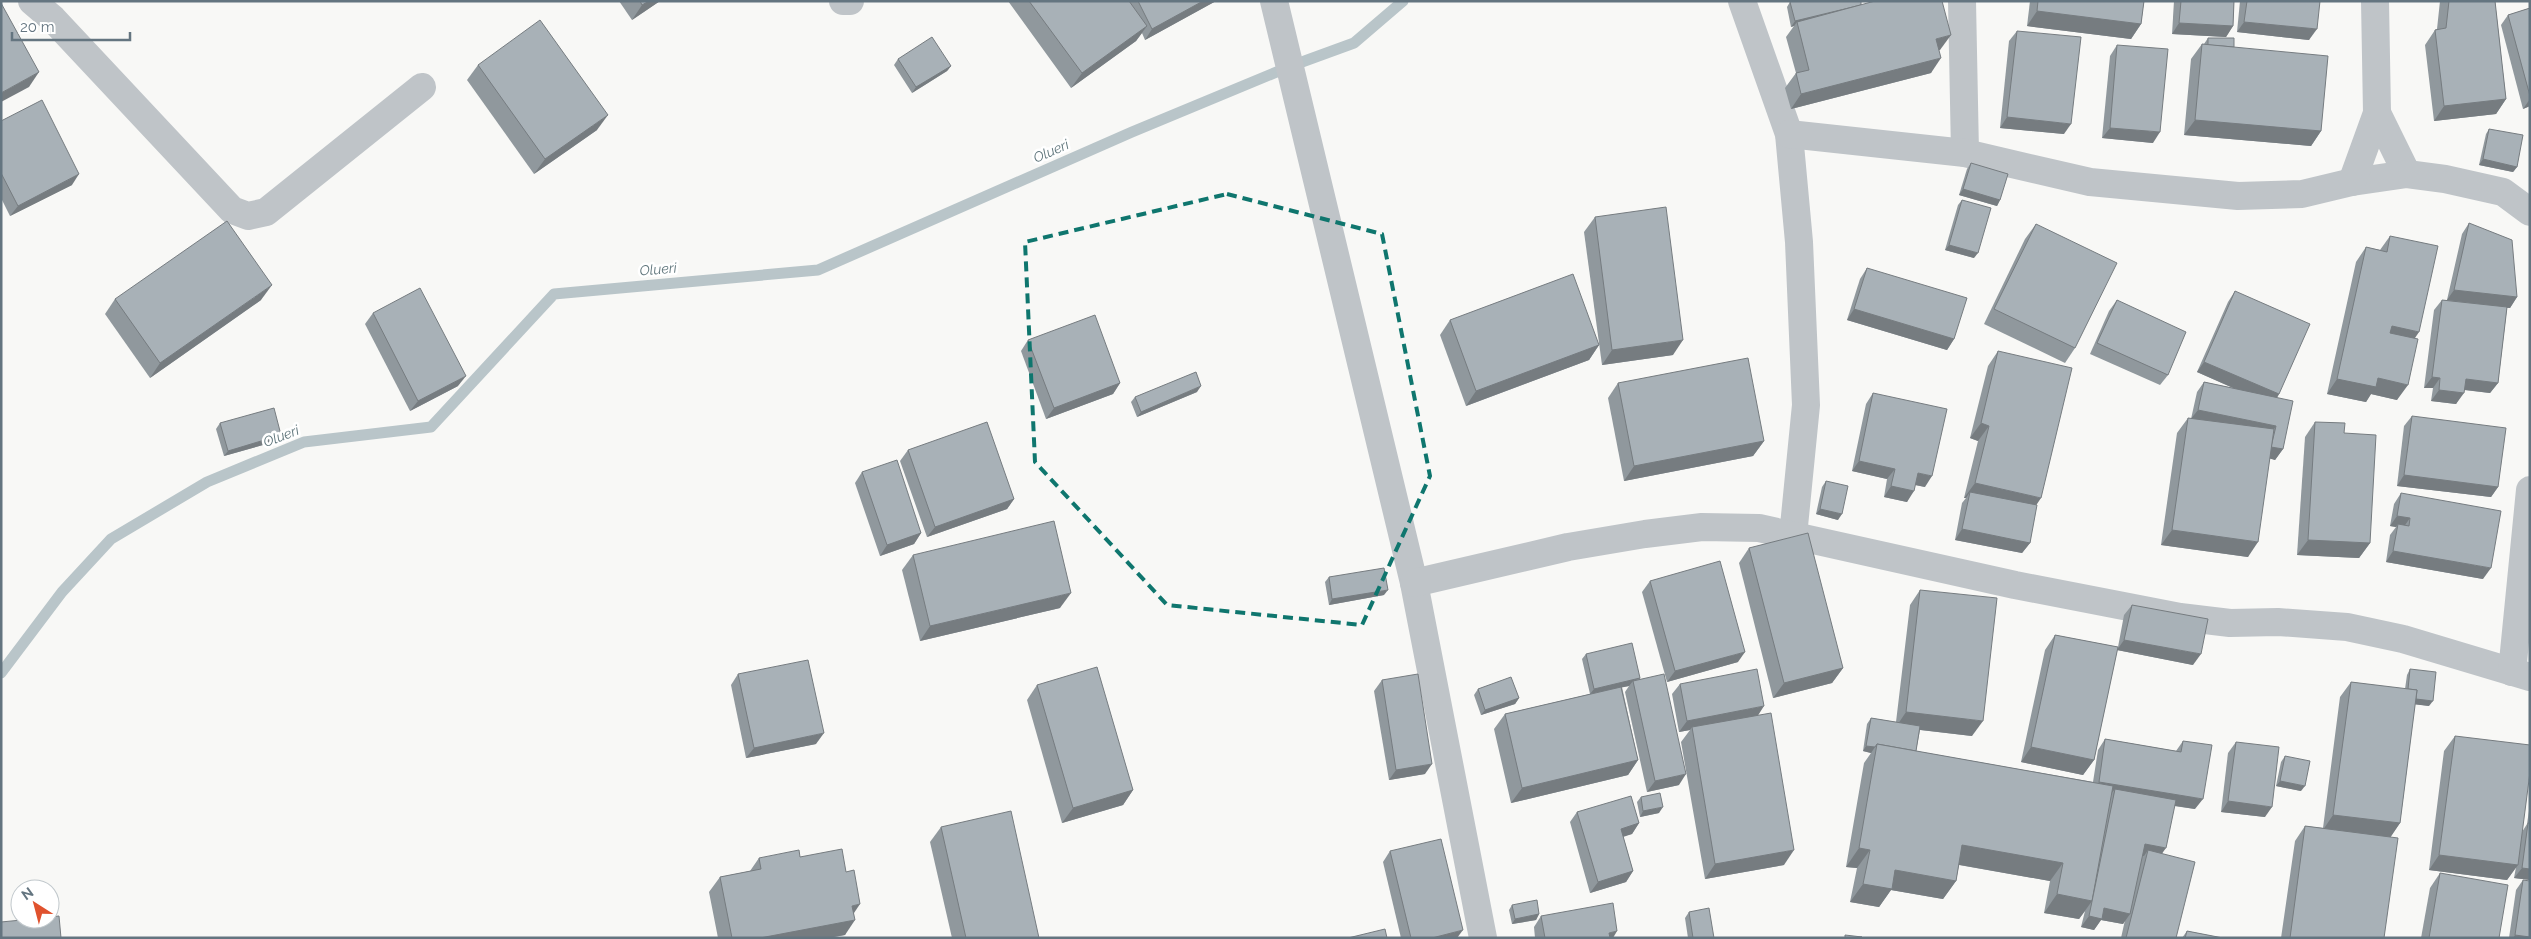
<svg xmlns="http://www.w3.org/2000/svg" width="2531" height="939" viewBox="0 0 2531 939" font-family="Raleway,sans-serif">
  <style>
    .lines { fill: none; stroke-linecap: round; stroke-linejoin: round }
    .stream { stroke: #b9c5c9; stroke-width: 11 }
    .minor { stroke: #bfc4c8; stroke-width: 28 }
    .wall { fill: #90989d }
    .shaded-wall { fill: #767c80 }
    .building { fill: #a8b1b7; stroke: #767c80 }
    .marked { fill: none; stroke: #0f766e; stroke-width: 4; stroke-dasharray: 10 6; stroke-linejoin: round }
    .labels { text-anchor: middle; stroke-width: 5; stroke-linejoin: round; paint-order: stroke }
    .water-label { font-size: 14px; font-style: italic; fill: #5e747a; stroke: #fff }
  </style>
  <rect width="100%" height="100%" fill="#f8f8f6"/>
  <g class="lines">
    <path class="stream" d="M1 673 62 592 111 539 207 482 304 442 431 427 554 294 818 270 1132 132 1291 66 1354 43 1403 1"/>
    <g class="minor">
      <path d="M32 1 53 19 232 210 248 216 266 212 422 87"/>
      <path d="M843 1H850"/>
      <path d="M1274 1 1414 583 1483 938"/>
      <path d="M1742 1 1789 134 1799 242 1806 405 1793 536"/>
      <path d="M1962 1 1965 153"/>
      <path d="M2377 113 2407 174"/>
      <path d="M1789 134 1965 153 2090 182 2238 196 2302 194 2352 182 2407 174 2445 179 2503 192 2530 212"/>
      <path d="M2352 182 2377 113 2375 1"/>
      <path d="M1414 583 1568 547 1645 534 1702 527 1759 528 2015 585 2180 617 2230 623 2278 622 2347 627 2403 639 2530 677"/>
      <path d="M2512 672 2530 490"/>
    </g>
  </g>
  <g class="wall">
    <path d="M619 1H660L632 20Z"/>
    <path d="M1008 1H1216L1145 40 1142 33 1136 41 1071 88Z"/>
    <path d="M2030 1H2144L2141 24 2131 39 2027 26Z"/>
    <path d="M2174 1H2234L2233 26 2226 37 2172 34Z"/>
    <path d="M2240 1H2320L2309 40 2237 32Z"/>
    <path d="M2440 1H2495L2506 99 2496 114 2434 121 2425 45 2435 30 2437 29Z"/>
    <path d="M1790 2 1861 5 1940 50H1939L1931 73 1791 109 1785 88 1796 73 1786 37 1794 26 1791 27 1787 7Z"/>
    <path d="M2530 8V106L2523 109 2501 25 2508 15Z"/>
    <path d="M2017 31 2064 134 2000 128 2009 41Z"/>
    <path d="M2208 38 2233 47 2321 131 2311 146 2184 135 2191 59 2202 44H2204Z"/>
    <path d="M2117 45 2153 143 2102 138 2110 56Z"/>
    <path d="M898 59 951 66 947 71 912 93 894 65Z"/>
    <path d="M478 65 597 130 534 174 467 80Z"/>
    <path d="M1 121 72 185 10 216 1 198Z"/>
    <path d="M2489 129 2517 167 2513 172 2479 165 2486 134Z"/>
    <path d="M1971 163 2000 200 1997 206 1959 195 1967 169Z"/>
    <path d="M1962 200 1974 258 1945 250 1958 205Z"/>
    <path d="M1595 217 1673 355 1602 365 1584 232Z"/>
    <path d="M2469 223 2517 297 2510 308H2507L2498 383 2490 393 2464 390 2456 404 2431 401 2433 388H2424L2434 310 2442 300H2447L2462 234Z"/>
    <path d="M2036 224 2075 348 2065 363 1984 324 2025 239Z"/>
    <path d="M2390 236 2415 338 2397 400 2371 394 2366 402 2327 394 2356 262 2366 247 2380 250Z"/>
    <path d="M1867 268 1954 339 1947 350 1847 320 1860 279Z"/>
    <path d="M2235 291 2279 394 2277 398 2283 449 2275 460 2270 458 2248 557 2161 545 2177 433 2188 418 2191 419 2197 392 2204 382 2233 388 2197 372 2228 302Z"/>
    <path d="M115 299 261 300 150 378 105 314Z"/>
    <path d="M2117 300 2168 375 2160 385 2090 354 2109 311Z"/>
    <path d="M373 313 458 386 410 411 365 324Z"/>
    <path d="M1450 320 1599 345 1589 360 1466 406 1440 335Z"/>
    <path d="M1028 340 1120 383 1113 394 1046 419 1021 351Z"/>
    <path d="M1998 351 2036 505 2030 543 2022 553 1955 540 1962 503 1966 498H1964L1978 441 1970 438 1988 366Z"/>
    <path d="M1618 383 1764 441 1753 456 1624 481 1608 398Z"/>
    <path d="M1197 392 1137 417 1131 402 1135 397Z"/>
    <path d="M1873 393 1925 487 1915 485 1907 502 1884 497 1887 479 1852 471 1866 404Z"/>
    <path d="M2412 416 2498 487 2491 497 2397 486 2404 426Z"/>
    <path d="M2315 422 2344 433 2370 543 2359 558 2297 555 2305 437Z"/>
    <path d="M220 423 281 435 277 441 224 456 216 429Z"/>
    <path d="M908 450 1014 499 1007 509 927 537 900 461Z"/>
    <path d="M862 472 921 533 914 544 880 556 855 483Z"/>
    <path d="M1826 481 1838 520 1816 514 1822 487Z"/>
    <path d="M2401 493 2483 579 2386 562 2390 535 2396 527 2390 526 2394 504Z"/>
    <path d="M1749 548 1843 668 1832 683 1773 698 1739 563Z"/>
    <path d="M913 555 1060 608 920 641 902 570Z"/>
    <path d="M1329 577 1384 595 1329 605 1325 582Z"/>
    <path d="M1650 581 1738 662 1667 682 1642 592Z"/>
    <path d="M1920 590 1972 736 1920 730 1916 751 2093 782 2098 750 2105 739 2176 751 2183 741 2195 809 2174 806 2162 854 2176 938H2121L2125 920 2123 924 2101 920 2094 930 2081 927 2085 911 2079 919 2044 913 2050 881 1959 865 1956 881 1943 899 1891 890 1879 907 1850 902 1857 868 1846 867 1864 763 1871 753 1863 751 1867 724 1871 718 1896 722 1910 605Z"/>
    <path d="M2132 605 2193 665 2117 650 2094 760 2083 775 2021 762 2045 650 2055 635 2118 647 2124 615Z"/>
    <path d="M1586 654 1640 678 1679 785 1647 792 1625 692 1629 686 1622 687 1638 760 1628 775 1511 803 1494 729 1505 714 1590 694 1582 659Z"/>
    <path d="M2410 669 2429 706 2415 704 2400 823 2390 837 2384 938H2281L2295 841 2305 826 2323 828 2340 697 2351 682 2405 689 2407 675Z"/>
    <path d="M738 674 816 744 746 758 731 685Z"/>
    <path d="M1382 680 1425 774 1389 780 1374 691Z"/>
    <path d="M1680 684 1758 715 1784 865 1705 879 1681 742 1690 730 1679 732 1672 694Z"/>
    <path d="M1037 685 1133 790 1123 805 1062 823 1027 700Z"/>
    <path d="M1478 689 1519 698 1515 704 1481 715 1474 695Z"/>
    <path d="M2455 736 2522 832 2527 824 2530 804V880L2514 878 2516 867 2507 880 2429 870 2444 751Z"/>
    <path d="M2236 742 2265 817 2221 812 2228 753Z"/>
    <path d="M2285 756 2301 791 2276 786 2281 762Z"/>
    <path d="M1641 797 1659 813 1640 817 1637 802Z"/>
    <path d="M1577 812 1639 823 1632 834 1623 836 1633 871 1626 882 1590 893 1570 822Z"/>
    <path d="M941 827 1039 938H952L930 842Z"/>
    <path d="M1390 851 1457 938H1401L1383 862Z"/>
    <path d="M800 857 846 872 854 914 845 935 828 938H718L709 892 720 877 750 871 759 858Z"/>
    <path d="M2440 873 2499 938H2421L2430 888Z"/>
    <path d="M2523 880 2530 938H2509L2516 890Z"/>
    <path d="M1512 905 1539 914 1536 920 1512 924 1509 910Z"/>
    <path d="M1689 912 1714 938H1688L1685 918Z"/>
    <path d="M1541 916 1613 938H1535L1534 927Z"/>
    <path d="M2187 931 2223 938H2182Z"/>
  </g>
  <g class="shaded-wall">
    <path d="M649 1H660L632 20 642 5Z"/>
    <path d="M1203 1H1216L1145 40 1152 29Z"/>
    <path d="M1862 6 1797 22 1794 26 1791 27 1795 21Z"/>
    <path d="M2037 11 2141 24 2131 39 2027 26Z"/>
    <path d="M2244 22 2317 29 2309 40 2237 32Z"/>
    <path d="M2179 23 2233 26 2226 37 2172 34Z"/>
    <path d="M1147 26 1136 41 1071 88 1082 73Z"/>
    <path d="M1951 35 1940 50 1926 54 1936 39Z"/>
    <path d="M1941 58 1931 73 1791 109 1801 94Z"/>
    <path d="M951 66 947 71 912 93 916 87Z"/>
    <path d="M39 72 29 87 1 102V93Z"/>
    <path d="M2506 99 2496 114 2434 121 2444 106Z"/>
    <path d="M2530 99V106L2523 109Z"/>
    <path d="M608 115 597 130 534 174 545 159Z"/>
    <path d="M2007 117 2071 124 2064 134 2000 128Z"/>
    <path d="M2195 120 2321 131 2311 146 2184 135Z"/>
    <path d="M2110 128 2160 132 2153 143 2102 138Z"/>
    <path d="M2483 159 2517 167 2513 172 2479 165Z"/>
    <path d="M79 174 72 185 10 216 18 206Z"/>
    <path d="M1963 189 2000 200 1997 206 1959 195Z"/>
    <path d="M1949 245 1978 253 1974 258 1945 250Z"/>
    <path d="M272 285 261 300 150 378 160 363Z"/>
    <path d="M2454 290 2517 297 2510 308 2447 300Z"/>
    <path d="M1854 309 1954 339 1947 350 1847 320Z"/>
    <path d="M2392 326 2419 332 2409 347 2381 341Z"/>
    <path d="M1683 340 1673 355 1602 365 1612 350Z"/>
    <path d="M1599 345 1589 360 1466 406 1476 391Z"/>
    <path d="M2204 362 2279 394 2272 405 2197 372Z"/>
    <path d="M466 376 458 386 410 411 418 401Z"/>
    <path d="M2432 377 2440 378 2433 388H2424Z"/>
    <path d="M2378 378 2408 385 2397 400 2371 394 2366 402 2327 394 2337 379Z"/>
    <path d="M2466 379 2498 383 2490 393 2458 389Z"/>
    <path d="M1120 383 1113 394 1046 419 1054 408Z"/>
    <path d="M1201 386 1197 392 1137 417 1141 412Z"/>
    <path d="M2439 390 2464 393 2456 404 2431 401Z"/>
    <path d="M2198 410 2276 426 2269 437 2190 420Z"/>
    <path d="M1981 423 1989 426 1978 441 1970 438Z"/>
    <path d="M281 435 277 441 224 456 228 451Z"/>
    <path d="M1764 441 1753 456 1624 481 1634 466Z"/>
    <path d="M2271 447 2283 449 2275 460 2264 457Z"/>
    <path d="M1859 461 1895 469 1887 479 1852 471Z"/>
    <path d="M1918 473 1932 476 1925 487 1911 484Z"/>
    <path d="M2404 475 2498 487 2491 497 2397 486Z"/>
    <path d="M1975 483 2041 498 2031 513 1970 492 1966 498H1964Z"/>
    <path d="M1891 486 1914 491 1907 502 1884 497Z"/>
    <path d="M1014 499 1007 509 927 537 935 527Z"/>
    <path d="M1820 509 1842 514 1838 520 1816 514Z"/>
    <path d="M2397 516 2410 518 2403 528 2398 524 2396 527 2390 526Z"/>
    <path d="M1962 529 2030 543 2022 553 1955 540Z"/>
    <path d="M2172 530 2258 542 2248 557 2161 545Z"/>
    <path d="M921 533 914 544 880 556 887 545Z"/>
    <path d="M2308 540 2370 543 2359 558 2297 555Z"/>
    <path d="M2393 551 2491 568 2483 579 2386 562Z"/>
    <path d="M1388 590 1384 595 1329 605 1332 599Z"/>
    <path d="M1071 593 1060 608 920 641 930 626Z"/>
    <path d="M2124 640 2201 654 2193 665 2117 650Z"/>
    <path d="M1745 652 1738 662 1667 682 1675 671Z"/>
    <path d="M1843 668 1832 683 1773 698 1784 683Z"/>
    <path d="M1640 678 1633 681 1629 686 1590 694 1594 689Z"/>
    <path d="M2407 697 2433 701 2429 706 2403 703Z"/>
    <path d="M1519 698 1515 704 1481 715 1485 710Z"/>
    <path d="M1764 706 1757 717 1692 727 1690 730 1679 732 1687 721Z"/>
    <path d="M1906 712 1983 721 1972 736 1896 727Z"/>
    <path d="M824 733 816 744 746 758 754 748Z"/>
    <path d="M1866 746 1875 747 1871 753 1863 751Z"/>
    <path d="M2031 747 2094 760 2083 775 2021 762Z"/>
    <path d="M1638 760 1628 775 1511 803 1522 788Z"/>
    <path d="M1432 764 1425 774 1389 780 1396 770Z"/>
    <path d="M1686 774 1679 785 1647 792 1655 781Z"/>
    <path d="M2280 781 2305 786 2301 791 2276 786Z"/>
    <path d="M2099 782 2203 799 2195 809 2113 796 2115 789 2110 795 2091 792Z"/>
    <path d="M1133 790 1123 805 1062 823 1073 808Z"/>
    <path d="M2228 801 2272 807 2265 817 2221 812Z"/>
    <path d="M1663 807 1659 813 1640 817 1643 811Z"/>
    <path d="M2333 815 2400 823 2390 838 2323 830Z"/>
    <path d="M1639 823 1632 834 1614 840 1621 829Z"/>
    <path d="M2145 844 2166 848 2158 859 2148 850 2144 856 2137 855Z"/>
    <path d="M1962 845 2063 863 2050 881 1949 863Z"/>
    <path d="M1859 848 1870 850 1857 868 1846 867Z"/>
    <path d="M1794 850 1784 865 1705 879 1715 864Z"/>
    <path d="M2439 855 2518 865 2507 880 2429 870Z"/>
    <path d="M2522 868 2530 869V880L2514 878Z"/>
    <path d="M1895 870 1956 881 1943 899 1891 890 1879 907 1850 902 1863 884Z"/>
    <path d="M1633 871 1626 882 1590 893 1598 882Z"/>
    <path d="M2057 894 2092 901 2079 919 2044 913Z"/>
    <path d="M860 904 850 919 852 906Z"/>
    <path d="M2104 908 2130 914 2123 924 2101 920 2094 930 2081 927 2089 916Z"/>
    <path d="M1539 914 1536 920 1512 924 1515 919Z"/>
    <path d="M855 920 845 935 828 938H760Z"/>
    <path d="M1463 930 1457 938H1432Z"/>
    <path d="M1617 931 1613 938H1606L1609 933Z"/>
    <path d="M2515 935 2530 937V938H2513Z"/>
  </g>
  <g class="building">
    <path d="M640 1H649L642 5Z"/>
    <path d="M1029 1H1129L1147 26 1082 73Z"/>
    <path d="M1138 1H1203L1152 29Z"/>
    <path d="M1793 1H1861V5L1795 21 1790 2Z"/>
    <path d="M1875 1H1942L1951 35 1936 39 1941 58 1801 94 1796 73 1809 70 1797 22Z"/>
    <path d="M2038 1H2144L2141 24 2037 11Z"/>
    <path d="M2181 1H2234L2233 26 2179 23Z"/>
    <path d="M2247 1H2320L2317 29 2244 22Z"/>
    <path d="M2449 1H2495L2506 99 2444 106 2435 30 2446 28Z"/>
    <path d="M1 3 39 72 1 93Z"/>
    <path d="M2530 8V96L2508 15Z"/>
    <path d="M540 20 608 115 545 159 478 65Z"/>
    <path d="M2017 31 2081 37 2071 124 2007 117Z"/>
    <path d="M932 37 951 66 916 87 898 59Z"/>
    <path d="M2208 38H2234V47L2208 45Z"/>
    <path d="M2202 44 2328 56 2321 131 2195 120Z"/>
    <path d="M2117 45 2168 49 2160 132 2110 128Z"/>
    <path d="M42 100 79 174 18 206 1 173V121Z"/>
    <path d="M2489 129 2523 135 2517 167 2483 159Z"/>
    <path d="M1971 163 2008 174 2000 200 1963 189Z"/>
    <path d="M1962 200 1991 208 1978 253 1949 245Z"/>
    <path d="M1666 207 1683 340 1612 350 1595 217Z"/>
    <path d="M227 221 272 285 160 363 115 299Z"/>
    <path d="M2469 223 2512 240 2517 297 2454 290Z"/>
    <path d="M2036 224 2117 263 2075 348 1994 309Z"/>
    <path d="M2390 236 2438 246 2419 332 2392 326 2390 333 2418 339 2408 385 2378 378 2376 387 2337 379 2366 247 2387 252Z"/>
    <path d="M1867 268 1967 298 1954 339 1854 309Z"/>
    <path d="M1573 274 1599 345 1476 391 1450 320Z"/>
    <path d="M420 288 466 376 418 401 373 313Z"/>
    <path d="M2235 291 2310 324 2279 394 2204 362Z"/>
    <path d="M2117 300 2186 332 2168 375 2097 343Z"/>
    <path d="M2442 300 2507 307 2498 383 2466 379 2464 393 2439 390 2440 378 2432 377Z"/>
    <path d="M1095 315 1120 383 1054 408 1028 340Z"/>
    <path d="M1998 351 2072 368 2041 498 1975 483 1989 426 1981 423Z"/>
    <path d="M1748 358 1764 441 1634 466 1618 383Z"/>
    <path d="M1196 372 1201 386 1141 412 1135 397Z"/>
    <path d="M2204 382 2293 401 2283 449 2271 447 2276 426 2198 410Z"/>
    <path d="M1873 393 1947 409 1932 476 1918 473 1914 491 1891 486 1895 469 1859 461Z"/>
    <path d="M274 408 281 435 228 451 220 423Z"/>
    <path d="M2412 416 2506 428 2498 487 2404 475Z"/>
    <path d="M2188 418 2274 429 2258 542 2172 530Z"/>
    <path d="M987 422 1014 499 935 527 908 450Z"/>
    <path d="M2315 422 2345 423 2344 433 2376 435 2370 543 2308 540Z"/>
    <path d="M897 460 921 533 887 545 862 472Z"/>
    <path d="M1826 481 1848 486 1842 514 1820 509Z"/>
    <path d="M1970 492 2037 505 2030 543 1962 529Z"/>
    <path d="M2401 493 2501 511 2491 568 2393 551 2398 524 2409 526 2410 518 2397 516Z"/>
    <path d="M1054 521 1071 593 930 626 913 555Z"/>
    <path d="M1808 533 1843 668 1784 683 1749 548Z"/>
    <path d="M1720 561 1745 652 1675 671 1650 581Z"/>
    <path d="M1384 568 1388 590 1332 599 1329 577Z"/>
    <path d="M1920 590 1997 598 1983 721 1906 712Z"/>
    <path d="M2132 605 2208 619 2201 654 2124 640Z"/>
    <path d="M2055 635 2118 647 2094 760 2031 747Z"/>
    <path d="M1632 643 1640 678 1594 689 1586 654Z"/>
    <path d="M808 660 824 733 754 748 738 674Z"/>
    <path d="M1097 667 1133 790 1073 808 1037 685Z"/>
    <path d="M1757 669 1764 706 1687 721 1680 684Z"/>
    <path d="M2410 669 2436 672 2433 701 2416 699 2417 690 2408 689Z"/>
    <path d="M1418 674 1432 764 1396 770 1382 680Z"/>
    <path d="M1664 674 1686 774 1655 781 1633 681Z"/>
    <path d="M1511 677 1519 698 1485 710 1478 689Z"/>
    <path d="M2351 682 2417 690 2400 823 2333 815Z"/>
    <path d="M1621 687 1638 760 1522 788 1505 714Z"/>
    <path d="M1771 713 1794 850 1715 864 1692 727Z"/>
    <path d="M1871 718 1920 726 1916 751 1877 744 1875 747 1866 746Z"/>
    <path d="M2455 736 2530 745V772L2518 865 2439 855Z"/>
    <path d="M2105 739 2181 752 2183 741 2212 745 2203 799 2099 782Z"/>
    <path d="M2236 742 2279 747 2272 807 2228 801Z"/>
    <path d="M1877 744 2113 786 2092 901 2057 894 2063 863 1962 845 1956 881 1895 870 1892 889 1863 884 1870 850 1859 848Z"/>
    <path d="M2285 756 2310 761 2305 786 2280 781Z"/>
    <path d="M2115 789 2176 800 2166 848 2145 844 2130 914 2104 908 2102 919 2089 916Z"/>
    <path d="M1660 793 1663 807 1643 811 1641 797Z"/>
    <path d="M1631 796 1639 823 1621 829 1633 871 1598 882 1577 812Z"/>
    <path d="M1011 811 1039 938H966L941 827Z"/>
    <path d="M2528 823H2530V869L2522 868Z"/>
    <path d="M2305 826 2398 838 2384 938H2290Z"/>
    <path d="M1441 839 1463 930 1432 938H1411L1390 851Z"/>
    <path d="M842 849 846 872 854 870 860 904 852 906 855 920 760 938H732L720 877 761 869 759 858 799 850 800 857Z"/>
    <path d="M2148 850 2195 862 2176 938H2126Z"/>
    <path d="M2440 873 2508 885 2499 938H2429Z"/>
    <path d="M2523 880 2530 881V937L2515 935Z"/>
    <path d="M1537 900 1539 914 1515 919 1512 905Z"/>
    <path d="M1613 903 1617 931 1609 933 1610 938H1545L1541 916Z"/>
    <path d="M1709 908 1714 938H1693L1689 912Z"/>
    <path d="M59 916 61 938H1V922L32 919H50V917Z"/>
    <path d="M1385 929 1387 938H1348Z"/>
    <path d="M2187 931 2223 938H2185Z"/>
    <path d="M1845 935 1862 937 1845 938Z"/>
  </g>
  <path class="marked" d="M1227 194 1382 234 1430 476 1362 625 1167 605 1035 462 1025 242Z"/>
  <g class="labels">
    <g class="water-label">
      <text transform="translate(1051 151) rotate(-24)" y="5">Olueri</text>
      <text transform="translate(658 269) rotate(-5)" y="5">Olueri</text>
      <text transform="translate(281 436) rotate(-21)" y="5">Olueri</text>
    </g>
  </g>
  <rect width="2531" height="939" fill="none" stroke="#647580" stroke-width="5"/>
  <g transform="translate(35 904) rotate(324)"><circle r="24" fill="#ffffff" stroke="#c1c8cc"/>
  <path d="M0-4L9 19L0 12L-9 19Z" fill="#e0522e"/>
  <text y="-8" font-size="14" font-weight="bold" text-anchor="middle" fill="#647580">N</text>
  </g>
  <path d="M12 32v8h118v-8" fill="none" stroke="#647580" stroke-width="2.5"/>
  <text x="20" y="32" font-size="15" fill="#647580" stroke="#ffffff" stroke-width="4" paint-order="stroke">20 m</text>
</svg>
